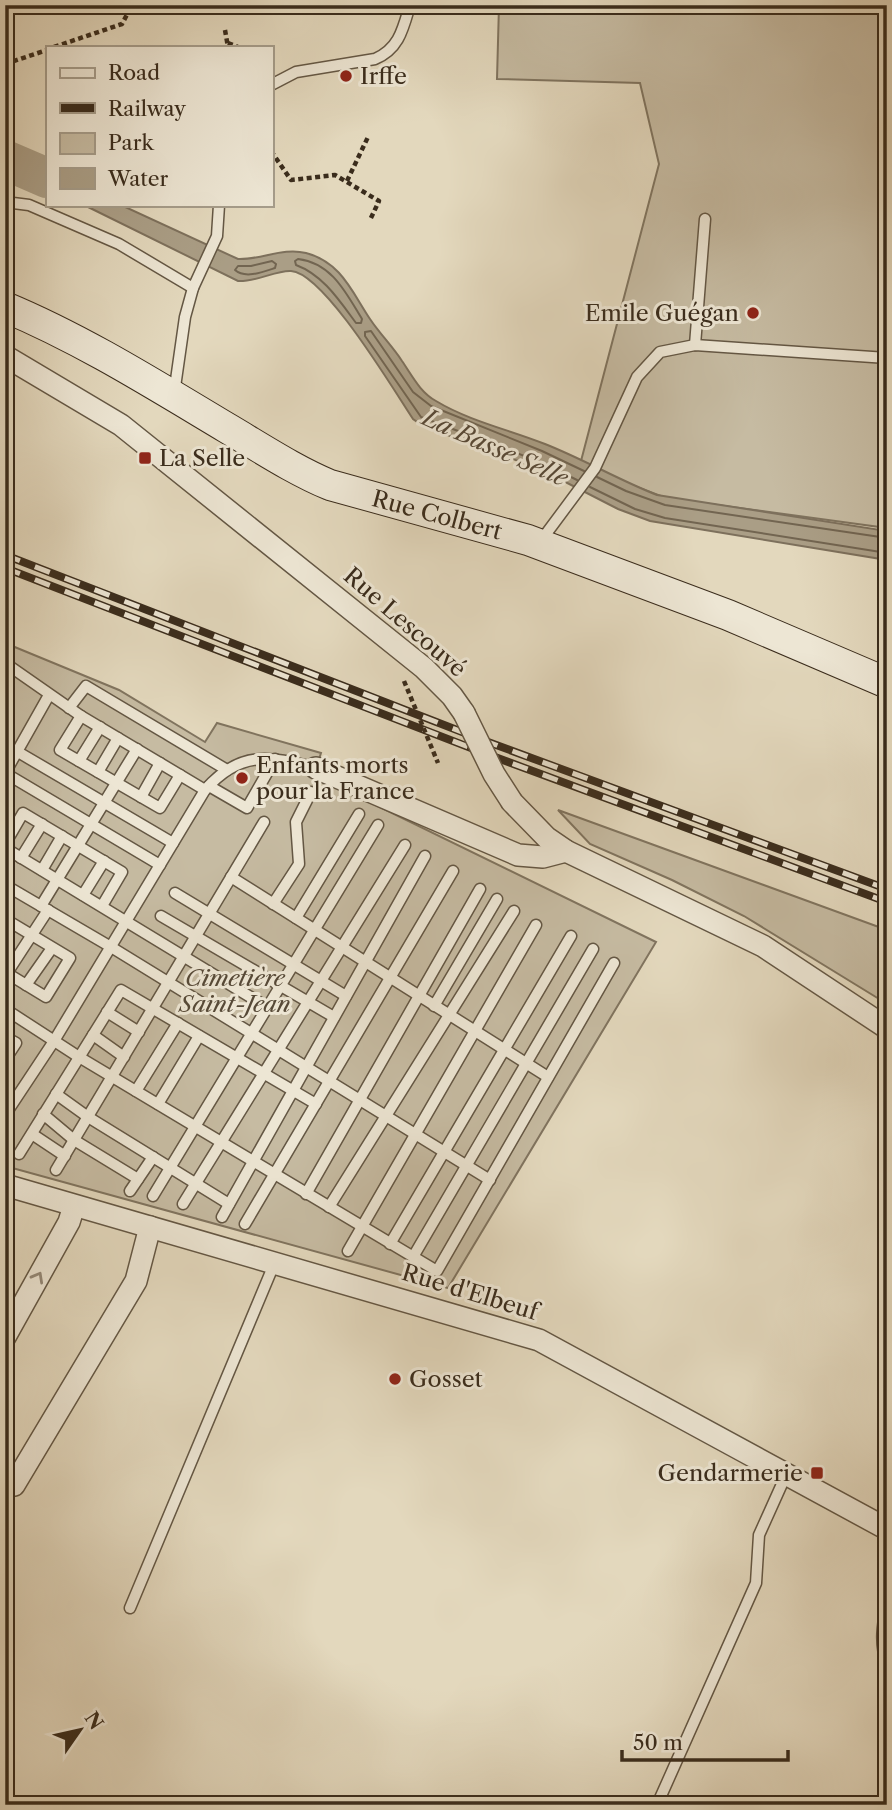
<svg xmlns="http://www.w3.org/2000/svg" width="892" height="1810" viewBox="0 0 892 1810" font-family="'Libre Caslon Text',serif">
  <style>
    .green { fill: #c6bba2; stroke: #80745f; stroke-width: 2 }
    .water { fill: #aa9e86; stroke: #7d705c; stroke-width: 2 }
    .lines { fill: none; stroke-linecap: round; stroke-linejoin: round }
    .shore { stroke: #726551; stroke-width: 2 }
    .river { stroke: #aa9e86; stroke-width: 40 }
    .lane-casing { stroke: #645744; stroke-width: 13 }
    .street-casing { stroke: #645744; stroke-width: 24 }
    .secondary-casing { stroke: #3a2c1c; stroke-width: 32 }
    .path { stroke: #3a2c1c; stroke-width: 4.5; stroke-dasharray: 5 3.5; stroke-linecap: butt }
    .lane { stroke: #ede6d4; stroke-width: 10 }
    .street { stroke: #ede6d4; stroke-width: 21 }
    .secondary { stroke: #ede6d4; stroke-width: 30 }
    .rail-casing { stroke: #3a2c1c; stroke-width: 8 }
    .rail { stroke: #ede6d4; stroke-width: 5; stroke-dasharray: 16; stroke-linecap: butt }
    .street-bridge-casing { stroke: #645744; stroke-width: 24; stroke-linecap: butt }
    .path-bridge { stroke: #3a2c1c; stroke-width: 4.5; stroke-dasharray: 5 3.5; stroke-linecap: butt }
    .street-bridge { stroke: #ede6d4; stroke-width: 21 }
    .oneway { stroke: #948978 }
    .poi-dot { fill: #8f2418; stroke: #ede6d4; stroke-width: 2.5 }
    .labels { text-anchor: middle; stroke-width: 6; stroke-linejoin: round; paint-order: stroke }
    .poi-label { font-size: 23px; fill: #3a2c1c; stroke: #ede6d4; text-anchor: start }
    .street-label { font-size: 23px; fill: #3a2c1c; stroke: #ede6d4 }
    .park-label { font-size: 23px; font-style: italic; fill: #564937; stroke: #ede6d4 }
    .water-label { font-size: 24px; font-style: italic; fill: #564836; stroke: #ede6d4 }
  </style>
  <rect width="100%" height="100%" fill="#e3d8bd"/>
  <filter id="stains"><feTurbulence type="fractalNoise" baseFrequency=".00286" numOctaves="4"/><feColorMatrix values="0 0 0 0 .2 0 0 0 0 .09 0 0 0 0 .02 0 0 0 .5 -.17"/></filter>
  <radialGradient id="worn" r=".72"><stop offset=".6" stop-color="#630" stop-opacity="0"/><stop offset="1" stop-color="#630" stop-opacity=".3"/></radialGradient>
  <g class="green">
    <path d="M499 5H887V528L666 498 629 484 581 461 659 164 640 83 497 79Z"/>
    <path d="M5 643 119 690 205 742 217 723 321 753 314 775 656 942 448 1288 5 1166Z"/>
    <path d="M558 810 887 930V1001L884 1002 744 916 672 880 590 844Z"/>
  </g>
  <g class="water">
    <path d="M38 165 47 169V187L32 179Z"/>
    <path d="M84 205H121L238 259C261 260 283 247 306 253 341 262 352 292 370 319 380 334 393 347 402 361 413 377 420 392 436 401 469 421 510 430 545 444 583 459 619 480 657 495L887 531V560L650 521 618 509 540 469 423 426 413 419C393 389 324 273 291 271 276 270 257 282 238 281Z"/>
  </g>
  <g class="lines">
    <g class="shore">
      <path d="M298 259C332 263 346 293 362 319L361 323H356C339 300 323 275 296 265L295 261Z"/>
      <path d="M272 261 276 264 275 268C263 272 245 279 235 270L238 266H251Z"/>
      <path d="M597 477 626 491 665 505 887 538"/>
      <path d="M577 480 543 463 421 417 365 336V332L371 331 413 392 431 406 542 451 584 471"/>
      <path d="M590 487 635 509 665 518 887 553"/>
    </g>
    <path class="river" d="M5 160 47 178"/>
    <defs>
      <g id="lane">
        <path d="M5 8 6 5"/>
        <path d="M271 85 296 72 375 59C399 49 403 29 410 5"/>
        <path d="M5 202 29 205 119 244 193 288"/>
        <path d="M695 345 705 219"/>
        <path d="M174 394 185 317 193 288 217 236 219 205"/>
        <path d="M540 542 595 468 637 377 660 352 695 345 887 358"/>
        <path d="M5 663 81 716 205 790"/>
        <path d="M69 708 86 686 227 770"/>
        <path d="M81 716 60 750 160 808 180 775"/>
        <path d="M5 747 18 752 173 843"/>
        <path d="M79 761 100 727"/>
        <path d="M98 772 118 738"/>
        <path d="M5 773 160 865"/>
        <path d="M5 773 49 695"/>
        <path d="M209 786 247 808 275 759"/>
        <path d="M141 797 160 763"/>
        <path d="M5 844 23 813 122 872 102 906"/>
        <path d="M5 848 267 1007"/>
        <path d="M21 858 42 824"/>
        <path d="M42 870 62 836"/>
        <path d="M231 877 548 1077"/>
        <path d="M5 885 111 947 490 1180"/>
        <path d="M175 893 346 996"/>
        <path d="M83 895 104 861"/>
        <path d="M273 904 299 864 296 822 311 792"/>
        <path d="M41 906 137 749"/>
        <path d="M161 916 334 1017"/>
        <path d="M296 918 359 814"/>
        <path d="M5 919 70 958 46 997 5 972"/>
        <path d="M7 973 48 910"/>
        <path d="M26 985 52 948"/>
        <path d="M434 1006 497 899"/>
        <path d="M5 1009 79 1057 437 1271 614 963"/>
        <path d="M107 1012 139 1032"/>
        <path d="M93 1035 124 1057"/>
        <path d="M5 1037 16 1043 5 1060"/>
        <path d="M136 1091 178 1023"/>
        <path d="M56 1094 88 1117 229 1204"/>
        <path d="M158 1104 199 1036"/>
        <path d="M43 1114 74 1140 138 1179"/>
        <path d="M5 1115 54 1041 205 790C240 750 269 756 316 768"/>
        <path d="M32 1134 65 1156"/>
        <path d="M19 1154 121 990 316 1104"/>
        <path d="M56 1170 264 822"/>
        <path d="M130 1191 153 1157"/>
        <path d="M306 1194 480 889"/>
        <path d="M153 1196 378 825"/>
        <path d="M183 1204 405 845"/>
        <path d="M329 1207 514 911"/>
        <path d="M222 1217 425 856"/>
        <path d="M245 1224 453 871"/>
        <path d="M390 1244 571 936"/>
        <path d="M348 1251 536 925"/>
        <path d="M413 1257 593 949"/>
        <path d="M887 1600C883 1623 879 1643 887 1665"/>
        <path d="M130 1608 275 1262"/>
        <path d="M657 1805 756 1583 759 1535 786 1475"/>
      </g>
      <g id="street">
        <path d="M5 356 121 425 424 668 452 696 464 713"/>
        <path d="M316 768 518 855 543 857 566 851"/>
        <path d="M512 802 547 838 566 851 763 946 887 1028"/>
        <path d="M5 1185 539 1340 887 1529"/>
        <path d="M5 1337 69 1222 74 1206"/>
        <path d="M14 1485 136 1281 150 1227"/>
      </g>
      <path id="secondary" d="M5 307C82 339 155 385 227 428 261 448 294 470 330 485L528 540 728 615 887 683"/>
    </defs>
    <use href="#lane" class="lane-casing"/>
    <use href="#street" class="street-casing"/>
    <use href="#secondary" class="secondary-casing"/>
    <g class="path">
      <path d="M461 9 467 5"/>
      <path d="M225 30 228 47"/>
      <path d="M228 43 238 47"/>
      <path d="M54 47 122 24 132 5"/>
      <path d="M5 64 47 50"/>
      <path d="M271 151 291 180 335 175 379 201 370 220"/>
      <path d="M347 181 368 137"/>
    </g>
    <use href="#lane" class="lane"/>
    <use href="#street" class="street"/>
    <use href="#secondary" class="secondary"/>
    <defs>
      <g id="rail">
        <path d="M5 555 488 742 887 889"/>
        <path d="M5 568 484 753 887 902"/>
      </g>
    </defs>
    <use href="#rail" class="rail-casing"/>
    <use href="#rail" class="rail"/>
    <defs>
      <path id="street-bridge" d="M464 713 494 774 512 802"/>
    </defs>
    <use href="#street-bridge" class="street-bridge-casing"/>
    <path class="path-bridge" d="M404 681 438 763"/>
    <use href="#street-bridge" class="street-bridge"/>
  </g>
  <defs><path id="oneway-chevron" d="M-2-3.5L2.5 0L-2 3.5" fill="none" stroke-width="1.6" stroke-linecap="round" stroke-linejoin="round" transform="scale(1.75)"/></defs>
  <use class="oneway" href="#oneway-chevron" transform="translate(38 1277) rotate(-61)"/>
  <g class="poi-dot">
    <circle cx="346" cy="76" r="7"/>
    <circle cx="753" cy="313" r="7"/>
    <rect x="138" y="451" width="14" height="14" rx="3.5"/>
    <circle cx="242" cy="778" r="7"/>
    <circle cx="395" cy="1379" r="7"/>
    <rect x="810" y="1466" width="14" height="14" rx="3.5"/>
  </g>
  <g class="labels">
    <g class="poi-label">
      <text x="360" y="84">Irffe</text>
      <text x="739" y="321" text-anchor="end">Emile Guégan</text>
      <text x="159" y="466">La Selle</text>
      <text x="256" y="773">Enfants morts<tspan x="256" dy="26">pour la France</tspan></text>
      <text x="409" y="1387">Gosset</text>
      <text x="803" y="1481" text-anchor="end">Gendarmerie</text>
    </g>
    <g class="street-label">
      <text transform="translate(437 515) rotate(15)" y="8">Rue Colbert</text>
      <text transform="translate(405 622) rotate(41)" y="8">Rue Lescouvé</text>
      <text transform="translate(470 1292) rotate(17)" y="8">Rue d'Elbeuf</text>
    </g>
    <g class="park-label">
      <text x="235" y="986">Cimetière<tspan x="235" dy="26">Saint-Jean</tspan></text>
    </g>
    <g class="water-label">
      <text transform="translate(495 448) rotate(24)" y="8">La Basse Selle</text>
    </g>
  </g>
  <rect width="892" height="1810" fill="none" stroke="#e3d8bd" stroke-width="28"/>
  <rect x="7" y="7" width="878" height="1796" fill="none" stroke="#3a2c1c" stroke-width="3.5"/>
  <rect x="14" y="14" width="864" height="1782" fill="none" stroke="#3a2c1c" stroke-width="2"/>
  <rect x="46" y="46" width="228" height="161" fill="#ede6d4" stroke="#a59c8a" stroke-width="2"/>
  <rect x="60" y="68" width="35" height="10" fill="#ede6d4" stroke="#a59c8a" stroke-width="2"/>
  <text x="108" y="80" font-size="21" fill="#3a2c1c">Road</text>
  <rect x="60" y="103" width="35" height="10" fill="#3a2c1c" stroke="#a59c8a" stroke-width="2"/>
  <text x="108" y="116" font-size="21" fill="#3a2c1c">Railway</text>
  <rect x="60" y="133" width="35" height="21" fill="#c6bba2" stroke="#a59c8a" stroke-width="2"/>
  <text x="108" y="150" font-size="21" fill="#3a2c1c">Park</text>
  <rect x="60" y="168" width="35" height="21" fill="#aa9e86" stroke="#a59c8a" stroke-width="2"/>
  <text x="108" y="186" font-size="21" fill="#3a2c1c">Water</text>
  <g transform="translate(80 1730) rotate(56)" stroke="#ede6d4" stroke-width="5" paint-order="stroke">
  <path d="M0-5L12 26L0 18L-12 26Z" fill="#3a2c1c"/>
  <text y="-10" font-size="19" font-weight="bold" text-anchor="middle" fill="#3a2c1c">N</text>
  </g>
  <path d="M622 1750v10h166v-10" fill="none" stroke="#3a2c1c" stroke-width="3.5"/>
  <text x="633" y="1750" font-size="21" fill="#3a2c1c" stroke="#ede6d4" stroke-width="5" paint-order="stroke">50 m</text>
  <rect width="100%" height="100%" filter="url(#stains)"/>
  <rect width="100%" height="100%" fill="url(#worn)"/>
</svg>
